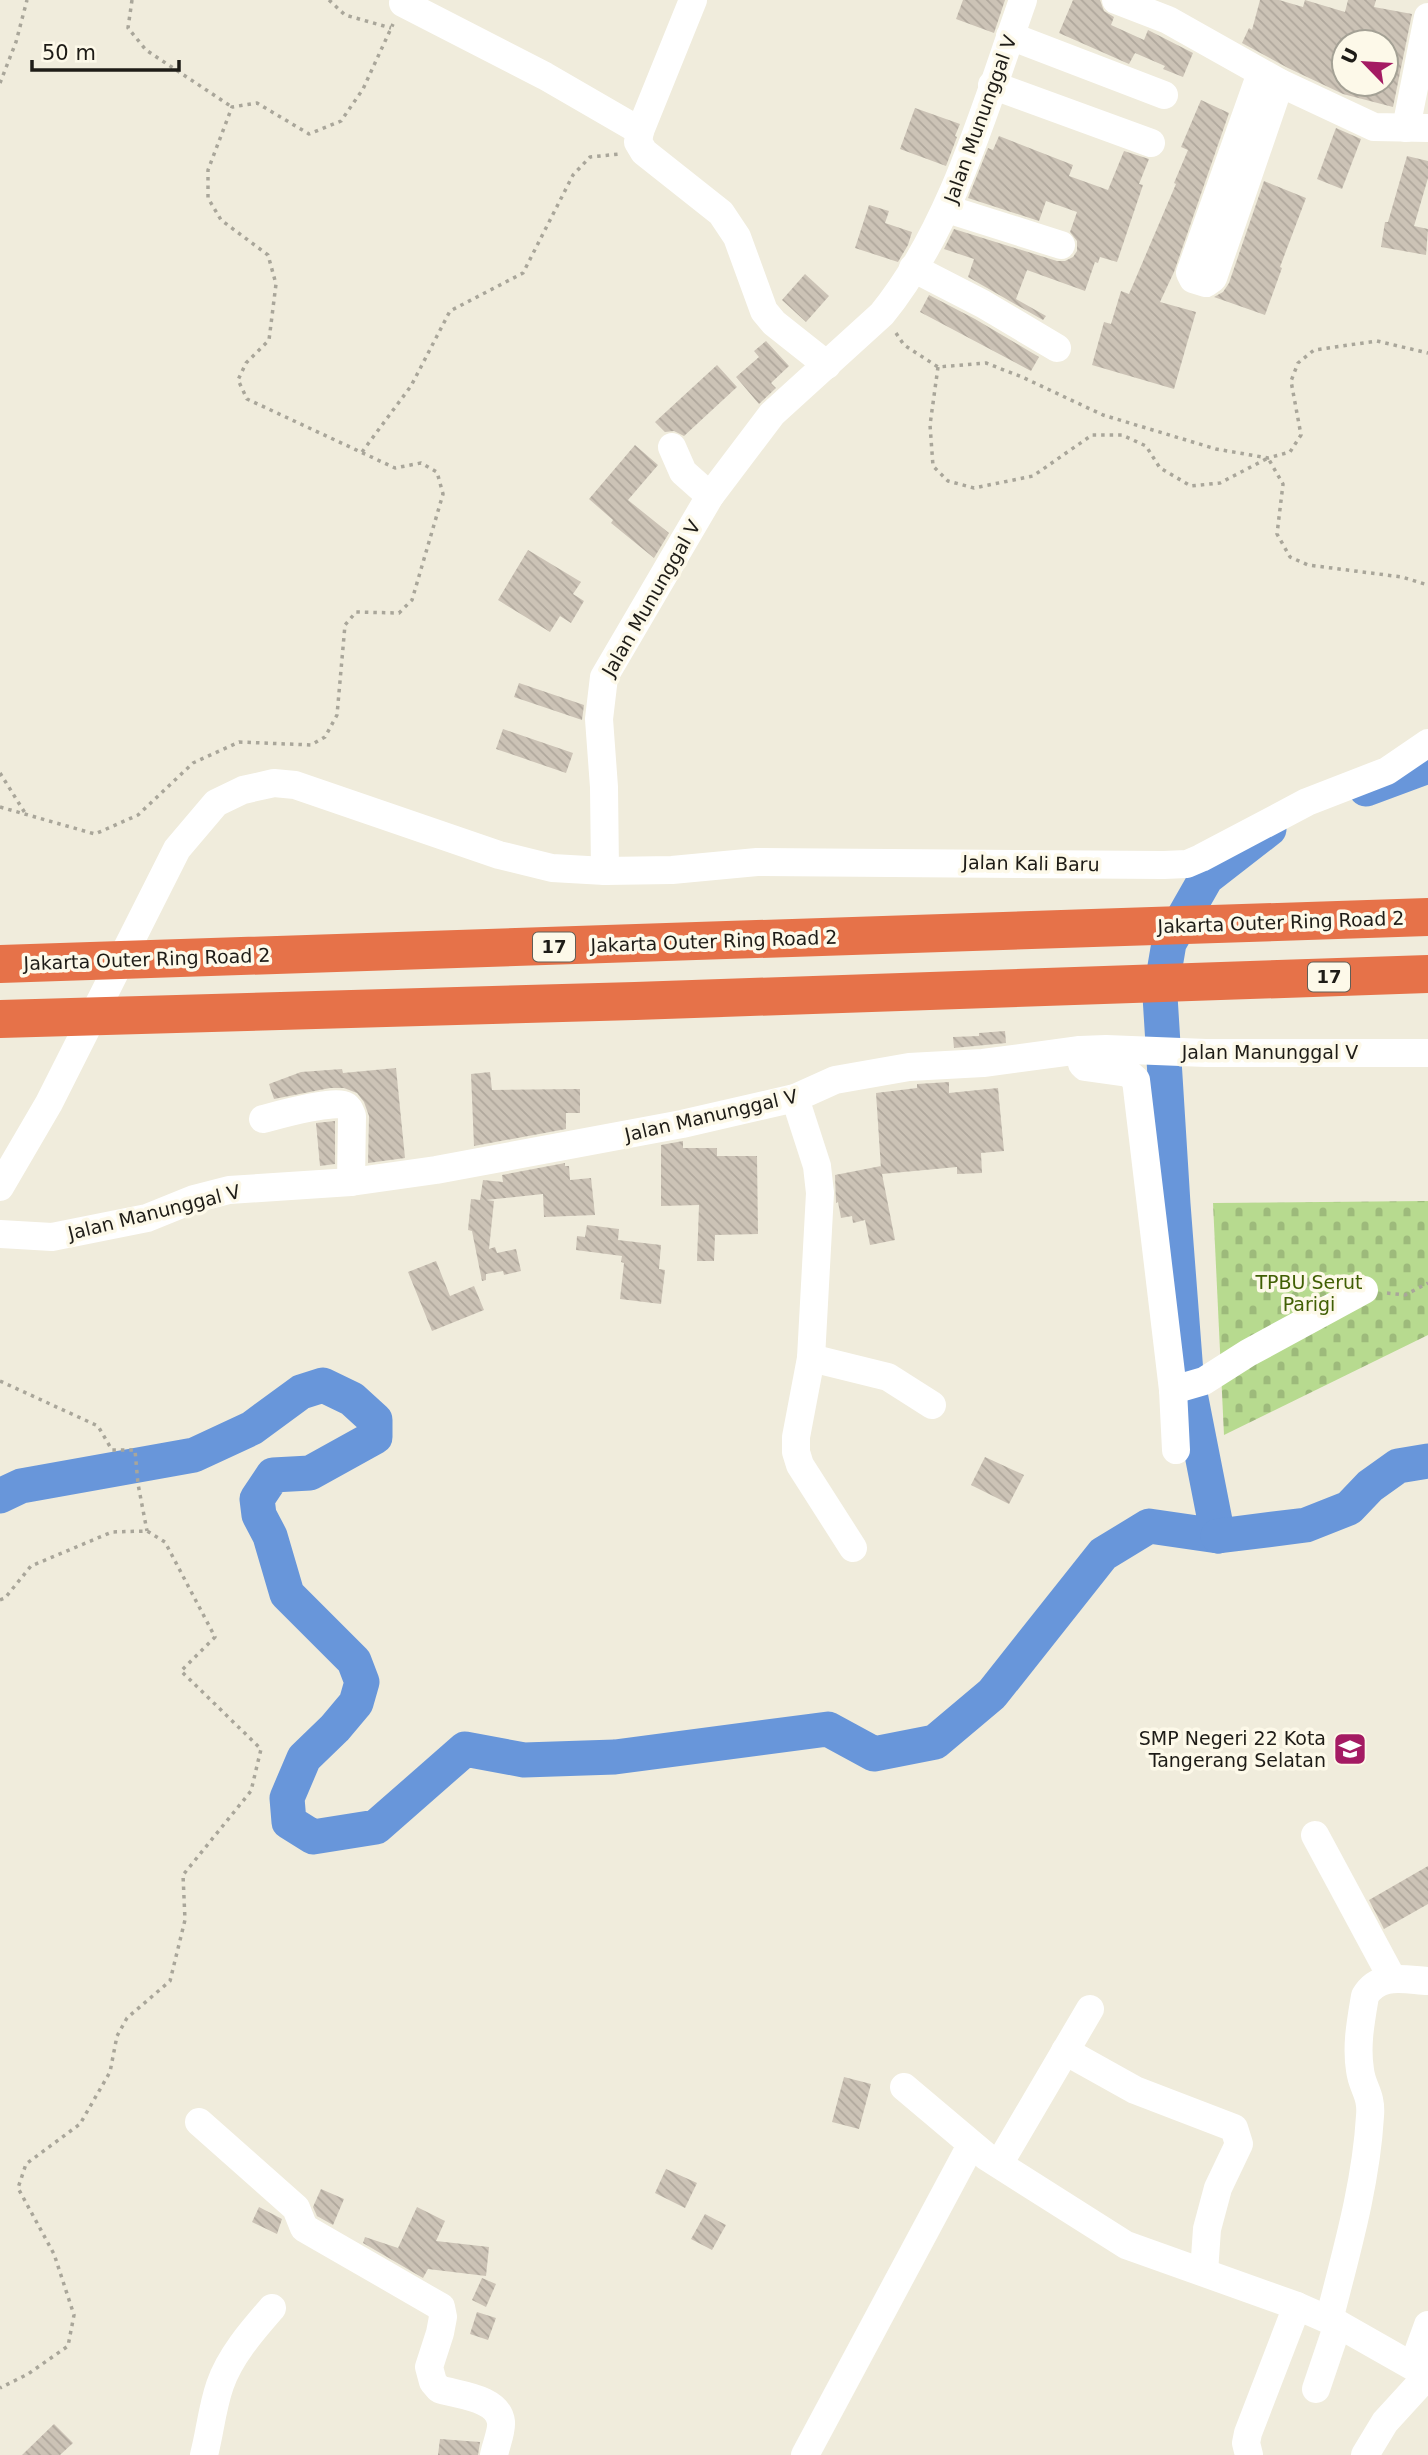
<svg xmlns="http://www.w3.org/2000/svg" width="1428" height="2455" viewBox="0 0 1428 2455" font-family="'DejaVu Sans',sans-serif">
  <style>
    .cemetery { fill: url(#cemetery-stones) }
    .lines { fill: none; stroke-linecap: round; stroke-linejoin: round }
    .river { stroke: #6896da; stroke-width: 35 }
    .building { fill: url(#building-back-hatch); fill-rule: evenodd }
    .path { stroke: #a9a69a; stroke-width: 3.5; stroke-dasharray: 3.5 5; stroke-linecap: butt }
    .minor { stroke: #fff; stroke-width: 28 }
    .highway { stroke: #e67249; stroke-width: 38 }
    .labels { text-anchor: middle; stroke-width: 7; stroke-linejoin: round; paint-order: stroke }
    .shield { fill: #fdf9e9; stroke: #615e56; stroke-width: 2 }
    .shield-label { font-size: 18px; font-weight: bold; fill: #1e1c17 }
    .street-label { font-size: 19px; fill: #1e1c17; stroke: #fdf9e9 }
    .park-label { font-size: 19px; fill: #405f04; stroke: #fdf9e9 }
    .poi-label { font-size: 19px; fill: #1e1c17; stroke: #fdf9e9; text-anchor: end }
  </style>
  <defs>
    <pattern id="cemetery-stones" width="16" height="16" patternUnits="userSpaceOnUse" patternTransform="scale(1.75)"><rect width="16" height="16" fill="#b7da8f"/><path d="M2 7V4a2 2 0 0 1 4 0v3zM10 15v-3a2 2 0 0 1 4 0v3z" fill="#9dba7b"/></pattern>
    <pattern id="building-back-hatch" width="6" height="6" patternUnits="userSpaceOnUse" patternTransform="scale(1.75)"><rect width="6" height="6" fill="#ccc3b6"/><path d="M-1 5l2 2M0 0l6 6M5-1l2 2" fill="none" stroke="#afa79c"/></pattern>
  </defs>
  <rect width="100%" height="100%" fill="#f0ecdc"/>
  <path class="cemetery" d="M1428 1201V1335L1224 1435 1213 1203Z"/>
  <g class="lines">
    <g class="river">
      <path d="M1366 789 1428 766"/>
      <path d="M0 1496 21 1486 194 1455 252 1428 301 1392 323 1385 352 1399 375 1420V1437L310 1473 273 1475 257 1499 259 1515 270 1536 287 1594 354 1661 362 1682 356 1703 335 1728 304 1758 287 1798 289 1822 313 1837 376 1827 465 1749 524 1760 615 1757 828 1729 874 1754 935 1742 992 1694 1103 1554 1149 1526 1218 1536 1186 1373 1173 1204 1160 996 1169 943 1206 878 1269 829"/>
      <path d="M1218 1536 1306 1525 1349 1508 1370 1486 1398 1466 1428 1461"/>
    </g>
  </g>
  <g class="building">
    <path d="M963 0H1005L994 33 956 19Z"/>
    <path d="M1073 0H1100L1104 11 1114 17 1111 25 1144 40 1148 30 1193 53 1183 77 1163 69 1165 66 1135 53 1129 64 1059 33Z"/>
    <path d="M1260 0H1279L1303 7 1305 0 1345 12 1348 0H1376L1374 7 1412 14 1393 107 1343 94 1288 68 1242 43 1249 28 1252 30ZM1344 42H1386V84H1344Z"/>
    <path d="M1201 100 1229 113 1174 272 1160 302 1196 312 1174 389 1092 365 1104 322 1111 324 1121 291 1129 294 1176 184 1174 183 1188 150 1181 147Z"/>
    <path d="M915 108 960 124 955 136 957 137 946 166 900 149Z"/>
    <path d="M1336 128 1361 139 1342 189 1317 179Z"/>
    <path d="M999 136 1073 165 1069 176 1108 190 1124 151 1149 159 1139 184 1143 185 1117 262 1100 257 1098 263 1095 262 1085 291 1027 270 1016 299 1046 316 1043 320 968 277 974 259 944 249 954 229 1057 261H1065L1073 257 1077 251V241L1070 232 1077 212 1046 201 1039 221 968 198 988 148 993 150Z"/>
    <path d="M1407 156 1428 161V178L1414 226 1428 229 1426 255 1381 247 1385 222H1388Z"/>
    <path d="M1264 181 1306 198 1280 267 1282 268 1265 315 1214 297 1223 292 1229 283Z"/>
    <path d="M869 205 889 211 885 223 912 232 908 245 898 262 855 248Z"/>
    <path d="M805 274 829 296 806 322 782 300Z"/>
    <path d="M929 295 975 319 1039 357 1031 371 920 312Z"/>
    <path d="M766 341 789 366 771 383 776 388 759 404 736 377 759 357 754 351Z"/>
    <path d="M717 365 737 387 684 436 674 431 665 432 655 422Z"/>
    <path d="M635 445 658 465 628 500 669 533 654 558 611 523 613 520 589 499Z"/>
    <path d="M528 550 581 582 573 594 584 601 571 623 560 616 550 632 498 600Z"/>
    <path d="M519 683 584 705 582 720 514 697Z"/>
    <path d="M503 729 573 753 566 773 496 749Z"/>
    <path d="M1005 1031 1006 1043 954 1048 953 1037 979 1036V1033Z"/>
    <path d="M396 1068 405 1158 368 1163 369 1116 364 1102 357 1093 344 1088H330L274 1099 269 1084 301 1072 342 1069 343 1073Z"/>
    <path d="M490 1072 492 1090 580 1089V1113H566V1129L474 1146 471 1074Z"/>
    <path d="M949 1082V1093L998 1088 1004 1151 981 1153 982 1173 957 1174V1167L882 1174 895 1240 870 1245 865 1220 853 1223 852 1216 841 1218 838 1202 836 1203 835 1175 881 1166V1169L876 1093 917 1088V1084Z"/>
    <path d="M335 1121V1164L320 1166 316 1123Z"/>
    <path d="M683 1141V1148H717V1156H757L758 1234 715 1235 714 1261H697L699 1205 661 1206V1145Z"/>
    <path d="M565 1163V1166H569L570 1180 591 1178 595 1215 544 1217 543 1194 486 1200 494 1201 489 1249 495 1247 497 1253 516 1249 521 1271 504 1275 503 1271 486 1274V1280L482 1281 472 1231 468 1230 471 1199 480 1200 483 1180 503 1182 502 1175Z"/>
    <path d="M587 1225 619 1229 618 1240 661 1245 659 1269 665 1270 661 1304 620 1299 624 1263 621 1262 622 1256 576 1250 577 1236 585 1237Z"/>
    <path d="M436 1261 450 1296 474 1286 484 1310 432 1331 408 1272Z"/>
    <path d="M985 1457 1024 1475 1009 1504 971 1485Z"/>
    <path d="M1428 1866V1904L1384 1929 1369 1900Z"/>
    <path d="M844 2077 871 2084 859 2129 832 2122Z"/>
    <path d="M666 2169 697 2183 685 2208 655 2193Z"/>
    <path d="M321 2189 344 2199 333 2225 317 2216 313 2207Z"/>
    <path d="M259 2207 282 2219 277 2234 252 2222Z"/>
    <path d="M417 2207 445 2221 436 2241 489 2247 486 2276 428 2269 423 2278 363 2243 365 2237 398 2248Z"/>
    <path d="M705 2214 726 2225 712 2250 691 2239Z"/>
    <path d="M482 2278 496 2284 486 2307 472 2300Z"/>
    <path d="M477 2312 496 2318 488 2340 470 2334Z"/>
    <path d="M54 2424 73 2443 60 2455H22Z"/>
    <path d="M440 2439 480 2442 478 2455H438Z"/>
  </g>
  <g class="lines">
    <g class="path">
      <path d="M132 0 128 28 146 50 232 107"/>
      <path d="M329 0 345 15 391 28"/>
      <path d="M0 83 16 42 27 0"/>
      <path d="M896 333 904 345 938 367 986 363 1022 377 1103 415 1216 449 1268 458 1290 452 1301 435 1291 381 1298 363 1314 350 1377 341 1428 353"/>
      <path d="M938 367 930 425 933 466 948 481 974 488 1033 476 1092 435H1122L1146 446 1160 468 1191 486 1220 483 1268 458 1283 484 1277 534 1290 557 1308 565 1402 577 1428 585"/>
      <path d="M362 452 411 386 450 311 523 273 573 175 590 157 620 154"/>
      <path d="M0 773 25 813"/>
      <path d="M0 807 95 834 138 815 193 763 239 742 311 745 325 737 337 715 345 625 356 612 399 613 412 600 443 494 437 472 421 463 395 468 247 399 238 380 246 363 269 340 276 284 268 255 221 220 208 198V170L232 107 257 103 309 134 341 121 363 89 393 24"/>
      <path d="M1387 1293 1405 1295 1428 1283"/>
      <path d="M0 1381 98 1426 112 1450H135L138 1484 147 1531"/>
      <path d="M0 1600 5 1598 31 1566 112 1532 147 1531 165 1542 215 1637 181 1671 261 1749 251 1791 183 1875 185 1920 170 1981 127 2018 117 2036 110 2072 80 2124 26 2164 18 2188 54 2254 74 2315 68 2346 28 2374 0 2388"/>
    </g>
    <g class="minor">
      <path d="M693 0 640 131 638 142 644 152 721 213 737 237 764 311 774 323 827 365"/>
      <path d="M1116 0 1168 20 1280 83 1374 127 1428 128"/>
      <path d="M403 3 545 76 640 131"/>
      <path d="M1010 36 1164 95"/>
      <path d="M1261 73 1190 273 1193 279 1206 283 1213 278 1280 83"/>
      <path d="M992 85 1151 143"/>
      <path d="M1406 128 1428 17"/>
      <path d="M947 209 1061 245"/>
      <path d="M913 268 983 304 1057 348"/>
      <path d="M672 447 683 472 710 496"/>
      <path d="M605 871 604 787 599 719 604 677 710 496 772 414 882 314C952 228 986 104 1023 0"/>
      <path d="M1080 1050 1082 1064 1085 1067 1128 1073 1136 1080 1173 1390 1176 1450"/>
      <path d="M795 1098 817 1166 820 1193 811 1358 796 1437V1452L800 1465 853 1548"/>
      <path d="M263 1119C278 1115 335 1099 346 1106 350 1109 350 1111 352 1116L351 1182"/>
      <path d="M0 1187 49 1103 177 849 216 803 243 790 274 783 295 785 499 855 552 868 605 871 672 870 757 862 1164 865 1187 864 1201 858 1307 802 1387 771 1428 743"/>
      <path d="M0 1234 52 1237 147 1218 194 1199 229 1190 351 1182 436 1170 682 1124 795 1098 835 1080 909 1067 983 1063 1080 1050 1106 1049 1206 1053H1428"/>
      <path d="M811 1358 888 1377 932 1405"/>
      <path d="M1173 1390 1204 1381 1248 1353 1364 1290"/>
      <path d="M1315 1835 1392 1978"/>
      <path d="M1065 2051 1135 2090 1234 2128 1239 2144 1218 2188 1207 2229 1204 2272"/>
      <path d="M904 2087 987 2157 1126 2245 1297 2306 1338 2324 1428 2375 1385 2422 1365 2455"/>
      <path d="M199 2122 296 2208 304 2228 441 2307 443 2317 440 2333 429 2367 433 2382 439 2389C456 2395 498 2397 501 2422 502 2431 496 2445 494 2455"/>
      <path d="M999 2164 1090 2009"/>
      <path d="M1329 2320C1346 2253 1366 2185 1370 2116 1372 2094 1362 2088 1360 2070 1356 2045 1361 2020 1365 1996 1379 1972 1405 1980 1428 1981"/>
      <path d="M1413 2366 1428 2325"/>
      <path d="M1316 2389 1338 2324"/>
      <path d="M204 2455C210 2432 212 2408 220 2385 230 2356 252 2331 272 2308"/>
      <path d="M805 2455 971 2145"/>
      <path d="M1249 2455 1246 2443 1248 2433 1297 2306"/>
    </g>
    <g class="highway">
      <path d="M0 964 1428 917"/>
      <path d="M0 1019 635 1001 1428 974"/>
    </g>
  </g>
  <defs>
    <symbol id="school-square" viewBox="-11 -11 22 22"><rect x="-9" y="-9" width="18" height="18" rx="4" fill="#a41b63" stroke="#fdf9e9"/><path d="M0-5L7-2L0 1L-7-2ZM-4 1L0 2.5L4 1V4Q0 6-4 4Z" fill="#fff"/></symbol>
  </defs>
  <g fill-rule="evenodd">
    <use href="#school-square" x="1331" y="1730" width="38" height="38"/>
  </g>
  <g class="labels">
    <g class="shield">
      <rect x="533" y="932.5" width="42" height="29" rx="5"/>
      <rect x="1308" y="962.5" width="42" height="29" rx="5"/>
    </g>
    <g class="shield-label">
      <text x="554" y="953">17</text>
      <text x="1329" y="983">17</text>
    </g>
    <g class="street-label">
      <text transform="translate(980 119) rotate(-70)" y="7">Jalan Mununggal V</text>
      <text transform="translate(651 598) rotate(-60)" y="7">Jalan Mununggal V</text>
      <text transform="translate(1031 863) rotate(1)" y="7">Jalan Kali Baru</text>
      <text transform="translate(1281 922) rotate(-2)" y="7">Jakarta Outer Ring Road 2</text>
      <text transform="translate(714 941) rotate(-2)" y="7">Jakarta Outer Ring Road 2</text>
      <text transform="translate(147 959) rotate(-2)" y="7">Jakarta Outer Ring Road 2</text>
      <text x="1270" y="1059">Jalan Manunggal V</text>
      <text transform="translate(711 1115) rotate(-13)" y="7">Jalan Manunggal V</text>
      <text transform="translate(154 1212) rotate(-14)" y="7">Jalan Manunggal V</text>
    </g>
    <g class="park-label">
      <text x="1309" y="1289">TPBU Serut<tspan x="1309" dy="22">Parigi</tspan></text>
    </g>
    <g class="poi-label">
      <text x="1326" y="1745">SMP Negeri 22 Kota<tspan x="1326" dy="22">Tangerang Selatan</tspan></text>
    </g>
  </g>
  <g transform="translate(1365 63) rotate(295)"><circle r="33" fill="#fdf9e9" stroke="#a4a195" stroke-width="2"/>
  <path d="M0-5L12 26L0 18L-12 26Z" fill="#a41b63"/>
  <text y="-10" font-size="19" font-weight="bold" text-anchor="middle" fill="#1e1c17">U</text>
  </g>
  <path d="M32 60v10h147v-10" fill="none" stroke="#1e1c17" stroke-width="3.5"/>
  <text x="42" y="60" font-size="21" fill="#1e1c17" stroke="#fdf9e9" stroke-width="5" paint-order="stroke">50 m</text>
</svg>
